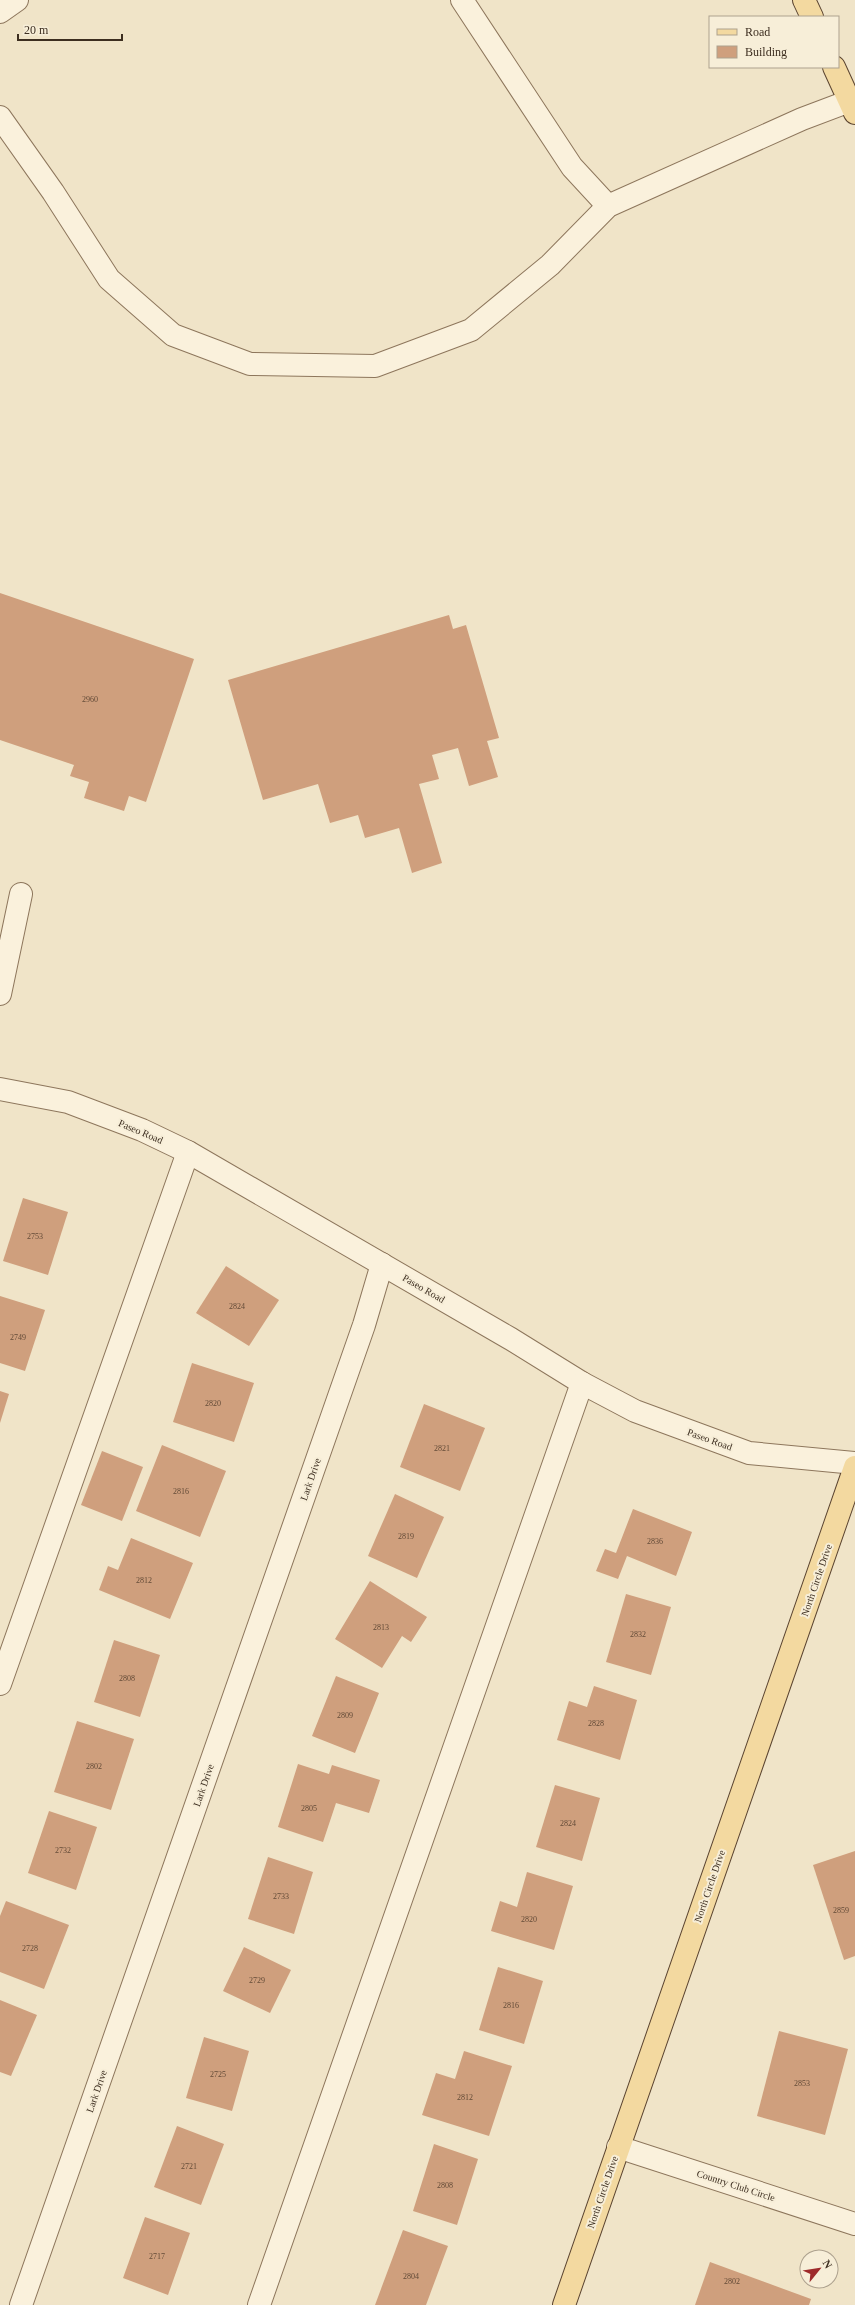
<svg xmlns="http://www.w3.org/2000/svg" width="855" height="2305" viewBox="0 0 855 2305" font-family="'Times New Roman',serif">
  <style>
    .building { fill: #cf9f7d }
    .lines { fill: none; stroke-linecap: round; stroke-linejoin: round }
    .minor-casing { stroke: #8d765c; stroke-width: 24 }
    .major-casing { stroke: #5b4430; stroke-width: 24 }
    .minor { stroke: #faf1dc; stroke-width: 22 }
    .major { stroke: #f3d9a0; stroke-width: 22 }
    .labels { text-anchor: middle; stroke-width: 4; stroke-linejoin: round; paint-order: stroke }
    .number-label { font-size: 8px; fill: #624a37 }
    .street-label { font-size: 10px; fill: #3d2e20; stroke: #f7eed8 }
  </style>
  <rect width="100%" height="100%" fill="#f0e4c8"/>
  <g class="building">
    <path d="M0 593 194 659 146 802 129 796 124 811 84 798 89 782 70 776 74 765 0 740Z"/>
    <path d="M449 615 453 629 466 625 499 738 487 741 498 777 469 786 458 748 432 755 439 779 419 784 442 863 412 873 399 828 365 838 358 815 330 823 318 784 263 800 228 680Z"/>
    <path d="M23 1198 68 1212 48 1275 3 1261Z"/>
    <path d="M226 1266 279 1300 249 1346 196 1313Z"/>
    <path d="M0 1296 45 1310 25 1371 0 1363Z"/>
    <path d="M192 1363 254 1383 234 1442 173 1422Z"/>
    <path d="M0 1391 9 1394 0 1423Z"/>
    <path d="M424 1404 485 1428 460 1491 400 1467Z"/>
    <path d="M162 1445 226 1471 200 1537 136 1511Z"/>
    <path d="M102 1451 143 1467 122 1521 81 1505Z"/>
    <path d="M395 1494 444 1517 417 1578 368 1556Z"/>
    <path d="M633 1509 692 1532 676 1576 627 1556 618 1579 596 1571 605 1549 616 1553Z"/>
    <path d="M131 1538 193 1563 170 1619 99 1590 108 1566 118 1570Z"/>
    <path d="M370 1581 427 1617 411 1642 402 1636 382 1668 335 1639Z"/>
    <path d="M626 1594 671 1607 651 1675 606 1662Z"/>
    <path d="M114 1640 160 1655 140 1717 94 1702Z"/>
    <path d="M336 1676 379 1693 355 1753 312 1736Z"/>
    <path d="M594 1686 637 1700 620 1760 557 1740 569 1701 587 1707Z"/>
    <path d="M77 1721 134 1739 111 1810 54 1792Z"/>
    <path d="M298 1764 329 1774 332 1765 380 1780 369 1813 336 1803 323 1842 278 1827Z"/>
    <path d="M555 1785 600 1798 582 1861 536 1847Z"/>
    <path d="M49 1811 97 1827 76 1890 28 1873Z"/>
    <path d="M855 1851V1956L844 1960 813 1865Z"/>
    <path d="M268 1857 313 1872 294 1934 248 1919Z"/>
    <path d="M527 1872 573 1886 554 1950 491 1931 500 1901 517 1907Z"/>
    <path d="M6 1901 69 1925 44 1989 0 1972V1916Z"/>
    <path d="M244 1947 291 1970 270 2013 223 1991Z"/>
    <path d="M498 1967 543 1981 524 2044 479 2030Z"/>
    <path d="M0 2000 37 2015 11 2076 0 2072Z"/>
    <path d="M779 2031 848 2049 825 2135 757 2116Z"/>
    <path d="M204 2037 249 2051 232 2111 186 2098Z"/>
    <path d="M464 2051 512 2066 489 2136 422 2115 436 2073 455 2079Z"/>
    <path d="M177 2126 224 2144 201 2205 154 2187Z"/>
    <path d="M434 2144 478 2159 457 2225 413 2211Z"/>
    <path d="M145 2217 190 2233 168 2295 123 2278Z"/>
    <path d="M403 2230 448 2246 426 2305H375Z"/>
    <path d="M710 2262 811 2299 809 2305H695Z"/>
  </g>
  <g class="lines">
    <defs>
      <g id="minor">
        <path d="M462 0 572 167 608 206"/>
        <path d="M0 12 17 0"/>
        <path d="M0 117 53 192 109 279 173 335 250 364 375 366 471 330 550 265 608 206 802 119 855 99"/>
        <path d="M0 994 21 894"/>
        <path d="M0 1089 68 1102 142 1130 188 1152 511 1339 582 1383 635 1411 749 1453 855 1463"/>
        <path d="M0 1684 188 1152"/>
        <path d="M618 2147 855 2224"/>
        <path d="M21 2305 364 1325 382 1264"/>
        <path d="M259 2305 582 1383"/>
      </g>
      <g id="major">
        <path d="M804 0 812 17"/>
        <path d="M834 67 855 113"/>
        <path d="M564 2305 855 1467"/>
      </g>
    </defs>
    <use href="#minor" class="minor-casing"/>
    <use href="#major" class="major-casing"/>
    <use href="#minor" class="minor"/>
    <use href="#major" class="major"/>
  </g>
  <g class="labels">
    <g class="number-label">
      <text x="90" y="702">2960</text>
      <text x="35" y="1239">2753</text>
      <text x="237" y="1309">2824</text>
      <text x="18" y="1340">2749</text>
      <text x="213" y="1406">2820</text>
      <text x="442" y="1451">2821</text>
      <text x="181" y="1494">2816</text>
      <text x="406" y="1539">2819</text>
      <text x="655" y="1544">2836</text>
      <text x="144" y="1583">2812</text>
      <text x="381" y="1630">2813</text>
      <text x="638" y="1637">2832</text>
      <text x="127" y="1681">2808</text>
      <text x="345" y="1718">2809</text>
      <text x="596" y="1726">2828</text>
      <text x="94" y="1769">2802</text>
      <text x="309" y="1811">2805</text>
      <text x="568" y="1826">2824</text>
      <text x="63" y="1853">2732</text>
      <text x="281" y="1899">2733</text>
      <text x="841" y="1913">2859</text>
      <text x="529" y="1922">2820</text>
      <text x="30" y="1951">2728</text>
      <text x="257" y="1983">2729</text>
      <text x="511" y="2008">2816</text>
      <text x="218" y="2077">2725</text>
      <text x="802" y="2086">2853</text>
      <text x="465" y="2100">2812</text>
      <text x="189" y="2169">2721</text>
      <text x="445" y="2188">2808</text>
      <text x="157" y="2259">2717</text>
      <text x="411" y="2279">2804</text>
      <text x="732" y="2284">2802</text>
    </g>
    <g class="street-label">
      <text transform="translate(141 1131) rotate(23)" y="4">Paseo Road</text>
      <text transform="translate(424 1288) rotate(30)" y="4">Paseo Road</text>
      <text transform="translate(710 1439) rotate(20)" y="4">Paseo Road</text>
      <text transform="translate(310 1479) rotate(-71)" y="4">Lark Drive</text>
      <text transform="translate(816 1580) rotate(-71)" y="4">North Circle Drive</text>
      <text transform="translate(203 1785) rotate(-71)" y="4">Lark Drive</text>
      <text transform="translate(709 1886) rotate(-71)" y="4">North Circle Drive</text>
      <text transform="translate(96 2091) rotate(-71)" y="4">Lark Drive</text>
      <text transform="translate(736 2185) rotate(18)" y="4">Country Club Circle</text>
      <text transform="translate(602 2192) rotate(-71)" y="4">North Circle Drive</text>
    </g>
  </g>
  <rect x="709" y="16" width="130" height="52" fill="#f7eed8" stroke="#ada18e"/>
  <rect x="717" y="29" width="20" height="6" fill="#f3d9a0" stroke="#ada18e"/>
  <text x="745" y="36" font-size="12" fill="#3d2e20">Road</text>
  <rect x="717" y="46" width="20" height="12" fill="#cf9f7d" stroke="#ada18e"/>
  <text x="745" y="56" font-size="12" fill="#3d2e20">Building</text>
  <g transform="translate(819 2269) rotate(60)"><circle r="19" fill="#f7eed8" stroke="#ada18e"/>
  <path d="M0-3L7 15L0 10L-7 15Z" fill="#9e2a2b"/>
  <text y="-6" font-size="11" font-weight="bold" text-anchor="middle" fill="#3d2e20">N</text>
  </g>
  <path d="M18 34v6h104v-6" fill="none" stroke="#3d2e20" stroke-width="2"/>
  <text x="24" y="34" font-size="12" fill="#3d2e20" stroke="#f7eed8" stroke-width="3" paint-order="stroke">20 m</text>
</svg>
